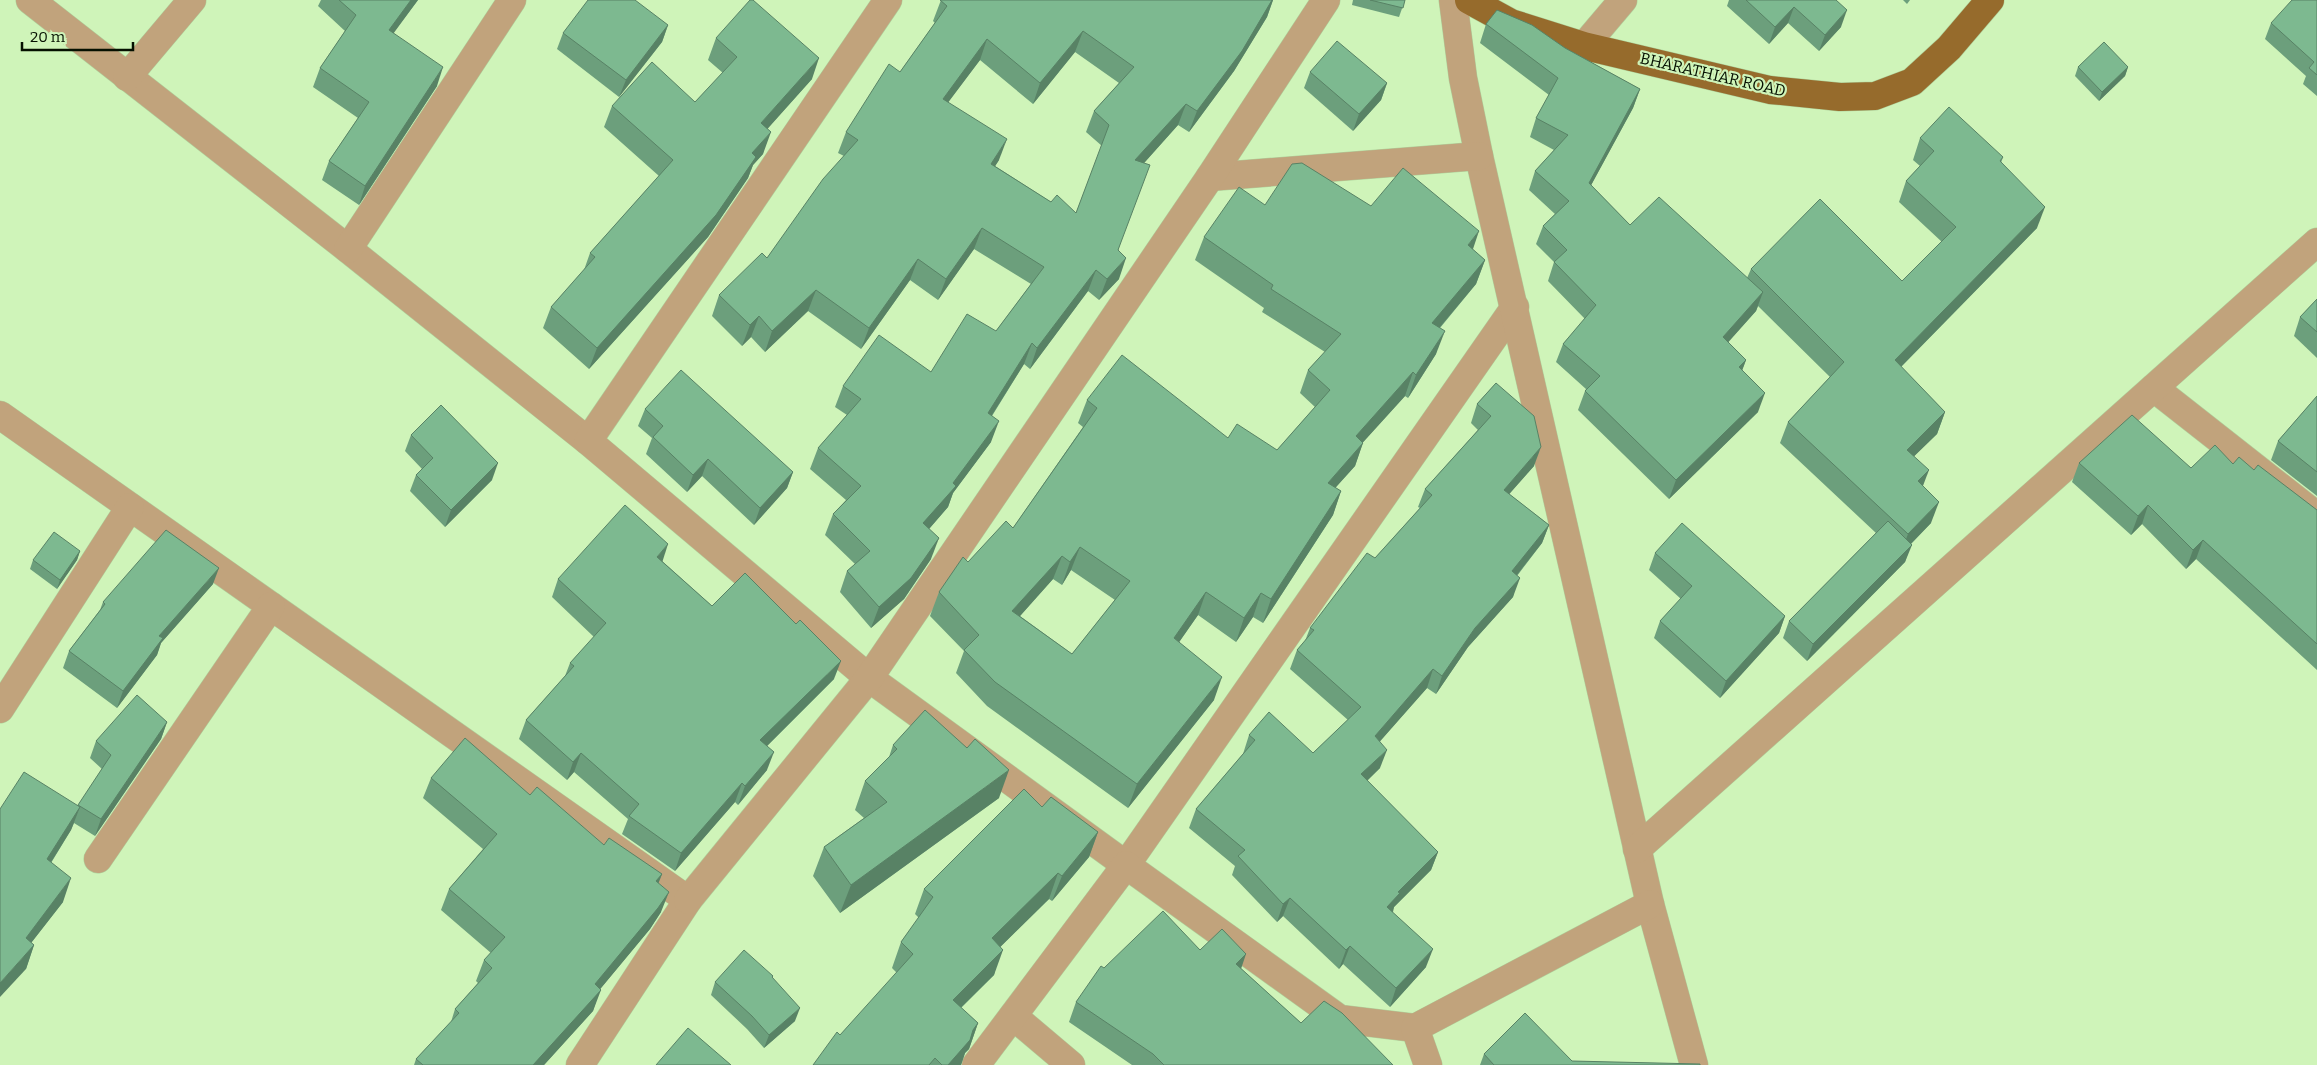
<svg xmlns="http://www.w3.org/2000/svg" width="2317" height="1065" viewBox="0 0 2317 1065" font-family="Bitter,serif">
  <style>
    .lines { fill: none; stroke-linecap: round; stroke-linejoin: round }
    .minor-casing { stroke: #afd09b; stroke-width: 29 }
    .major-casing { stroke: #afd09b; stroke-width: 29 }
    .minor { stroke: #c1a37c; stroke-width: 28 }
    .major { stroke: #966b2c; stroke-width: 28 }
    .wall { fill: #6c9f7c; fill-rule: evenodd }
    .shaded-wall { fill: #588265 }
    .building { fill: #7db990; stroke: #588265; fill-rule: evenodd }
    .labels { text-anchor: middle; stroke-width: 4.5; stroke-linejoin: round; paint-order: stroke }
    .street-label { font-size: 16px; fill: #051000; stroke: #cff4b9 }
  </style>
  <rect width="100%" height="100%" fill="#cff4b9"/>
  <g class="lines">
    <defs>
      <g id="minor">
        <path d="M30 0 348 249 588 441"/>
        <path d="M888 0 588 441 869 678 1126 865 1515 307"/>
        <path d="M1453 0 1463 78 1479 156 1650 904 1694 1065"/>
        <path d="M1584 46 1623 0"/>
        <path d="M127 77 192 0"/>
        <path d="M1210 177 1479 156"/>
        <path d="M348 249 512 0"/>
        <path d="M2154 388 2317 516"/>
        <path d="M0 415 688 900 580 1065"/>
        <path d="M0 709 130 507"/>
        <path d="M1637 849 2317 242"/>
        <path d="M98 859 271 606"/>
        <path d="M688 900 869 678 1210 177 1326 0"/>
        <path d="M1013 1016 1071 1065"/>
        <path d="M976 1065 1126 865 1340 1019 1415 1028"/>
        <path d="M1428 1065 1415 1028 1650 904"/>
      </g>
      <path id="major" d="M1469 0 1511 23 1584 46 1770 90 1840 97 1875 96 1912 82 1949 48 1990 0"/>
    </defs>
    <use href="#minor" class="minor-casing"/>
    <use href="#major" class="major-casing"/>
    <use href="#minor" class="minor"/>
    <use href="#major" class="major"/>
  </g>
  <g class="wall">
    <path d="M321 0H418L393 33 437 86 359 205 322 180 329 161 358 118 313 87 320 68 345 31 318 6Z"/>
    <path d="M941 0H1273L1267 17 1234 71 1189 132 1178 125 1144 163 1118 251 1119 279 1099 300 1088 291 1030 369 1024 364 992 416 991 442 953 493 948 507 929 529 931 559 904 599 871 628 840 592 847 571 855 564 825 535 833 514 846 500 810 469 818 448 847 415 835 407 843 386 931 372 996 331 1031 284 974 249 938 300 910 280 861 349 808 311 765 352 751 337 742 346 712 316 719 295 767 258 844 156 838 153 846 132 900 72 935 23 933 21ZM1075 52 1119 83 1094 111 1086 132 1102 146 1076 213 1051 202 995 166 999 160 948 102 980 60 1033 104Z"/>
    <path d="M1353 0H1405L1399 17 1352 5Z"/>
    <path d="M1729 0H1836L1841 27 1819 51 1788 23 1769 44 1727 6Z"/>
    <path d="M1903 0H1910L1907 4Z"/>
    <path d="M2317 0V96L2303 84 2306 76 2265 39 2271 23Z"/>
    <path d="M1486 24 1565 48 1640 89 1633 108 1591 185 1630 225 1747 278 1751 269 1902 281 1942 242 1899 202 1906 181 1920 166 1913 160 1920 138 2003 157 2001 163 2037 228 1901 367 1945 412 1937 434 1914 456 1923 486 1931 523 1911 544 1905 562 1807 661 1783 638 1789 621 1876 533 1780 443 1788 422 1830 377 1758 306 1756 311 1728 342 1746 360 1742 370 1758 412 1669 499 1578 410 1585 391 1586 389 1556 362 1563 344 1585 319 1548 281 1554 262 1536 244 1543 226 1555 214 1529 190 1535 171 1554 150 1530 137 1536 118 1549 95 1480 43Z"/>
    <path d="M668 25 662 42 619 97 557 49 563 33Z"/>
    <path d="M716 38 812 79 767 129 763 154 753 165 748 178 708 237 589 369 543 328 551 307 584 270 590 253 659 176 604 127 612 106 695 102 723 73 708 60Z"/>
    <path d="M2078 67H2128L2125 76 2099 101 2075 76Z"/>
    <path d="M1310 72 1387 83 1381 100 1353 131 1304 88Z"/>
    <path d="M1265 205 1371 206 1473 250 1485 260 1476 284 1440 328 1436 354 1408 398 1405 396 1363 442 1355 466 1335 488 1341 491 1333 515 1263 623 1253 617 1236 642 1198 615 1179 642 1214 700 1128 808 987 706 956 673 964 651 930 616 939 592 968 562 1013 528 1083 427 1078 423 1087 400 1228 438 1277 450 1315 407 1300 393 1308 370 1325 352 1262 312 1264 308 1195 260 1204 237ZM1071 570 1115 600 1072 654 1020 616 1053 579 1062 585Z"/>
    <path d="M2317 299V358L2294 336 2300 317Z"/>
    <path d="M1496 383 1534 466 1509 494 1549 525 1542 543 1517 576 1513 597 1468 647 1436 694 1427 688 1380 741V768L1367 781 1438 852 1431 870 1394 907 1392 912 1426 967 1390 1007 1343 964 1339 969 1283 916 1277 922 1232 875 1235 866 1189 828 1196 809 1243 754 1249 735 1313 753 1348 720 1290 669 1297 650 1305 641 1310 628 1375 558 1420 508 1418 507 1425 489 1478 430 1471 423 1477 404Z"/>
    <path d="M2317 396V496L2271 460 2278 441Z"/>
    <path d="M645 409 793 472 787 488 754 525 702 476 687 492 646 454 652 438 638 426Z"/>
    <path d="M411 435 492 480 445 527 410 491 416 475 422 469 405 451Z"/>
    <path d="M2079 463 2191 468 2233 464 2254 470 2317 510V670L2196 559 2186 569 2142 524 2131 535 2072 482Z"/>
    <path d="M80 551 77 560 57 589 30 569 33 560Z"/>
    <path d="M1655 553 1785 616 1779 633 1720 698 1654 638 1660 621 1681 599 1649 570Z"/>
    <path d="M662 561 712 606 834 679 767 746V770L738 805 735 802 675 871 622 834 628 819 574 772 567 780 519 739 526 720 565 676 570 663 594 637 552 597 558 579Z"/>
    <path d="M213 584 161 643 157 655 117 708 63 668 69 651 100 610 103 602Z"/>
    <path d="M167 722 161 739 95 836 74 823 71 830 51 863 63 902 31 943 34 945 26 969 0 809 78 806 102 769 90 758 96 741Z"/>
    <path d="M893 745 999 798 840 913 813 876 824 847 864 818 855 810 865 781 889 757Z"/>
    <path d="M431 778 530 795 604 845 662 874 658 883 661 912 650 929 600 989 593 1011 544 1065H414L416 1059 451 1022 455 1009 478 983 476 981 484 960 491 953 441 910 449 889 483 849 423 798Z"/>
    <path d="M1042 807 1098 832 1089 857 1052 901 1049 899 1000 947 994 975 961 1008 978 1023 969 1049 965 1053 961 1065H813L897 973 892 968 901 942 919 918 915 914 924 889Z"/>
    <path d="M1200 950 1241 969 1301 1023 1393 1065H1132L1069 1022 1076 1002 1104 968Z"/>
    <path d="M773 976 772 978 795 1021 764 1048 747 1029 711 995 715 982Z"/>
    <path d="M1484 1054 1572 1061 1700 1065H1480Z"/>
  </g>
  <g class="shaded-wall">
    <path d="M411 0H418L382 49 389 30Z"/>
    <path d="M1272 0H1273L1267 17 1234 71 1189 132 1197 111Z"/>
    <path d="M1794 7 1788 23 1769 44 1775 27Z"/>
    <path d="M1847 10 1841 27 1819 51 1825 35Z"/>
    <path d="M668 25 662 42 619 97 626 80Z"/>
    <path d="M1083 31 1075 52 1033 104 1040 83Z"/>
    <path d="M987 39 980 60 935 120 943 99Z"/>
    <path d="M819 58 812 79 753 145 761 123Z"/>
    <path d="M443 67 437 86 359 205 365 186Z"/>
    <path d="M2128 67 2125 76 2099 101 2102 92Z"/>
    <path d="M1387 83 1381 100 1353 131 1359 114Z"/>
    <path d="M1640 89 1633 108 1582 202 1589 183Z"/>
    <path d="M1186 104 1178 125 1128 181 1135 160Z"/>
    <path d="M771 132 763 154 753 165 748 178 708 237 589 369 597 348 752 153Z"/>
    <path d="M1007 139 999 160 983 185 991 164Z"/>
    <path d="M2045 207 2037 228 1887 381 1895 360Z"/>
    <path d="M982 228 974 249 938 300 946 279Z"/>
    <path d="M1479 231 1471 255 1468 245Z"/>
    <path d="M1126 258 1119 279 1099 300 1107 279Z"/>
    <path d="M918 259 910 280 861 349 869 328Z"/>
    <path d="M1485 260 1476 284 1424 346 1432 323Z"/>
    <path d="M1096 270 1088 291 1030 369 1037 348Z"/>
    <path d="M816 290 808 311 765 352 772 331Z"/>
    <path d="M1763 292 1756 311 1716 356 1723 337Z"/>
    <path d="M759 316 751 337 742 346 750 325Z"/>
    <path d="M1445 331 1436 354 1408 398 1416 375Z"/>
    <path d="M1032 343 1024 364 980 434 988 413Z"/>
    <path d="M1746 360 1739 379V367Z"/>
    <path d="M1413 372 1405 396 1347 460 1356 436Z"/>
    <path d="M1765 393 1758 412 1669 499 1676 480Z"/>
    <path d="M1945 412 1937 434 1899 471 1907 450Z"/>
    <path d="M999 421 991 442 953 493 948 507 916 544 923 523Z"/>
    <path d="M1363 443 1355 466 1319 506 1328 483Z"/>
    <path d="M1541 447 1534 466 1497 508 1504 490Z"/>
    <path d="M708 459 702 476 687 492 693 475Z"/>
    <path d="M498 463 492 480 445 527 451 510Z"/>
    <path d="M1929 470 1921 491 1918 481Z"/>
    <path d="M793 472 787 488 754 525 760 508Z"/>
    <path d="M1341 491 1333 515 1263 623 1271 599Z"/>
    <path d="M1939 502 1931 523 1900 555 1908 534Z"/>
    <path d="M2148 505 2142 524 2131 535 2138 516Z"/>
    <path d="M1549 525 1542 543 1505 590 1512 571Z"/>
    <path d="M939 538 931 559 904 599 871 628 879 607Z"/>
    <path d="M2203 540 2196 559 2186 569 2193 550Z"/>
    <path d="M668 544 662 563 657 557Z"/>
    <path d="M1912 545 1905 562 1807 661 1813 644Z"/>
    <path d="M1080 547 1071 570 1062 585 1070 562Z"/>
    <path d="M80 551 77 560 57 589 60 580Z"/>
    <path d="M1062 556 1053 579 1004 634 1012 611Z"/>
    <path d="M219 568 213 584 161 643 157 655 117 708 123 691 159 636Z"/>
    <path d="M1520 578 1513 597 1468 647 1436 694 1442 676 1475 628Z"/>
    <path d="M1206 592 1198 615 1166 661 1174 638Z"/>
    <path d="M1261 593 1253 617 1236 642 1244 618Z"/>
    <path d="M1785 616 1779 633 1720 698 1726 681Z"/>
    <path d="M841 661 834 679 754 759 760 740Z"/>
    <path d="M1433 669 1427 688 1368 755 1375 736Z"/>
    <path d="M1222 677 1214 700 1128 808 1137 784Z"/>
    <path d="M167 722 161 739 95 836 101 819Z"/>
    <path d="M1387 750 1380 768 1354 793 1361 774Z"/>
    <path d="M774 752 767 770 738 805 745 786Z"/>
    <path d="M581 753 574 772 567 780 573 762Z"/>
    <path d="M1009 770 999 798 840 913 851 885Z"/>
    <path d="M742 783 735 802 675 871 681 853Z"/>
    <path d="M80 807 71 830 38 883 47 859Z"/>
    <path d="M1098 832 1089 857 1052 901 1062 876Z"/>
    <path d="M1438 852 1431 870 1394 907 1393 912 1380 926 1387 907 1398 892Z"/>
    <path d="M1058 873 1049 899 983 964 992 938Z"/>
    <path d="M662 874 654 895 656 881Z"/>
    <path d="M71 878 63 902 17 961 26 938Z"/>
    <path d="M669 892 661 912 650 929 587 1005 601 990 593 1011 544 1065H533L595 984Z"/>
    <path d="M1290 898 1283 916 1277 922 1283 904Z"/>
    <path d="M34 945 26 969 0 997V983Z"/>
    <path d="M1350 946 1343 964 1339 969 1346 950Z"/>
    <path d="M1433 949 1426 967 1390 1007 1396 988Z"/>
    <path d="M1003 950 994 975 943 1025 953 1000Z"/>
    <path d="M1246 954 1239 975 1236 964Z"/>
    <path d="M800 1008 795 1021 764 1048 769 1035Z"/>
    <path d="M978 1023 969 1049 965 1053 961 1065H948Z"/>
  </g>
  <g class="building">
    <path d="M339 0H411L389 30 443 67 365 186 329 161 369 102 320 68 356 15Z"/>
    <path d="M588 0H635L668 25 626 80 563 33Z"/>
    <path d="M750 0H753L819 58 761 123 771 132 752 153 756 157 716 215 597 348 551 307 595 257 590 253 673 160 612 106 652 62 695 102 737 57 716 38Z"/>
    <path d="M940 0H1272L1242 51 1197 111 1186 104 1135 160 1150 165 1118 250 1126 258 1107 279 1096 270 1037 348 1032 343 988 413 999 421 953 483 956 486 923 523 939 538 911 578 879 607 847 571 870 551 833 514 861 486 818 448 861 399 843 386 879 335 931 372 967 314 996 331 1044 267 982 228 946 279 918 259 869 328 816 290 772 331 759 316 750 325 719 295 762 253 767 258 823 179 858 140 846 132 889 64 900 72 947 6ZM1083 31 1134 67 1094 111 1109 125 1076 213 1057 195 1051 202 991 164 1007 139 943 99 987 39 1040 83Z"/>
    <path d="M1370 0H1405L1403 8Z"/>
    <path d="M1746 0H1836L1847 10 1825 35 1794 7 1775 27Z"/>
    <path d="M2292 0H2317V75L2309 68 2314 62 2271 23Z"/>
    <path d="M1497 10 1532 25 1565 48 1640 89 1589 183 1630 225 1659 197 1763 292 1723 337 1746 360 1739 367 1765 393 1676 480 1585 391 1600 376 1563 344 1596 305 1554 262 1567 250 1543 226 1569 201 1535 171 1568 135 1536 118 1558 78 1486 24Z"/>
    <path d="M1337 41 1387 83 1359 114 1310 72Z"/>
    <path d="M2104 42 2128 67 2102 92 2078 67Z"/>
    <path d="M1949 107 2003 157 2000 161 2045 207 1895 360 1945 412 1907 450 1929 470 1918 481 1939 502 1908 534 1788 422 1844 362 1751 269 1820 199 1902 281 1956 227 1906 181 1934 151 1920 138Z"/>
    <path d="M1302 163 1371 206 1403 168 1479 231 1468 245 1485 260 1432 323 1445 331 1416 375 1413 372 1356 436 1363 443 1328 483 1341 491 1271 599 1261 593 1244 618 1206 592 1174 638 1222 677 1137 784 995 682 964 650 979 635 939 592 963 557 968 562 1006 521 1013 528 1097 408 1087 400 1122 355 1228 438 1237 424 1277 450 1330 390 1308 370 1341 334 1271 289 1273 285 1204 237 1239 187 1265 205 1292 164ZM1080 547 1130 581 1072 654 1012 611 1062 556 1070 562Z"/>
    <path d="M2317 299V332L2300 317Z"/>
    <path d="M681 370 793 472 760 508 708 459 693 475 653 437 663 426 645 409Z"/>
    <path d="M1496 383 1534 416 1541 447 1504 490 1549 525 1512 571 1520 578 1475 628 1442 676 1433 669 1375 736 1387 750 1361 774 1438 852 1398 892 1400 893 1387 907 1433 949 1396 988 1350 946 1346 950 1290 898 1283 904 1238 856 1245 850 1196 809 1255 740 1249 735 1269 712 1313 753 1361 707 1297 650 1314 630 1310 628 1367 553 1375 558 1432 495 1425 489 1491 416 1477 404Z"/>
    <path d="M2317 396V472L2278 441Z"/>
    <path d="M441 405 498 463 451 510 416 475 433 458 411 435Z"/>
    <path d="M2132 415 2191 468 2215 445 2233 464 2239 457 2254 470 2258 465 2317 510V644L2203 540 2193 550 2148 505 2138 516 2079 463Z"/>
    <path d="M625 505 668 544 657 557 712 606 745 573 796 624 800 620 841 661 760 740 774 752 745 786 742 783 681 853 629 816 639 804 581 753 573 762 526 720 574 666 570 663 606 623 558 579Z"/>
    <path d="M1888 521 1912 545 1813 644 1789 621Z"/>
    <path d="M1682 523 1785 616 1726 681 1660 621 1692 586 1655 553Z"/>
    <path d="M166 530 219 568 159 636 163 638 123 691 69 651 105 604 103 602Z"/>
    <path d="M54 532 80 551 60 580 33 560Z"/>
    <path d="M137 695 167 722 101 819 78 805 111 755 96 741Z"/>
    <path d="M925 710 967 748 975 739 1009 770 851 885 824 847 887 802 865 781 897 749 893 745Z"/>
    <path d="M465 738 530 795 537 787 604 845 609 838 662 874 656 881 669 892 658 908 595 984 601 990 533 1065H423L416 1059 459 1013 455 1009 492 968 484 960 505 937 449 889 497 834 431 778Z"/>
    <path d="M24 772 80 807 47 859 71 878 26 938 34 945 0 983V809Z"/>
    <path d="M1024 789 1042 807 1051 797 1098 832 1062 876 1058 873 992 938 1003 950 953 1000 978 1023 973 1030 970 1040 948 1065H942L935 1058 929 1065H813L837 1032 840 1035 913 954 901 942 933 897 924 889Z"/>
    <path d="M1163 911 1200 950 1222 929 1246 954 1236 964 1301 1023 1324 1001 1342 1013 1393 1065H1164L1153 1054 1076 1002 1101 966 1104 968Z"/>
    <path d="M744 950 773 976 772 977 800 1008 769 1035 752 1016 715 982Z"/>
    <path d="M1525 1013 1572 1061 1700 1064V1065H1494L1484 1054Z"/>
    <path d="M688 1028 731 1065H656Z"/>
  </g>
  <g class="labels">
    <g class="street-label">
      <text transform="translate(1713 74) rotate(13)" y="6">BHARATHIAR ROAD</text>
    </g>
  </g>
  <path d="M22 42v8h111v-8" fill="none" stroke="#051000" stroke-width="2.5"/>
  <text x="30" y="42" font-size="15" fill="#051000" stroke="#cff4b9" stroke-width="4" paint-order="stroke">20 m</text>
</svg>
